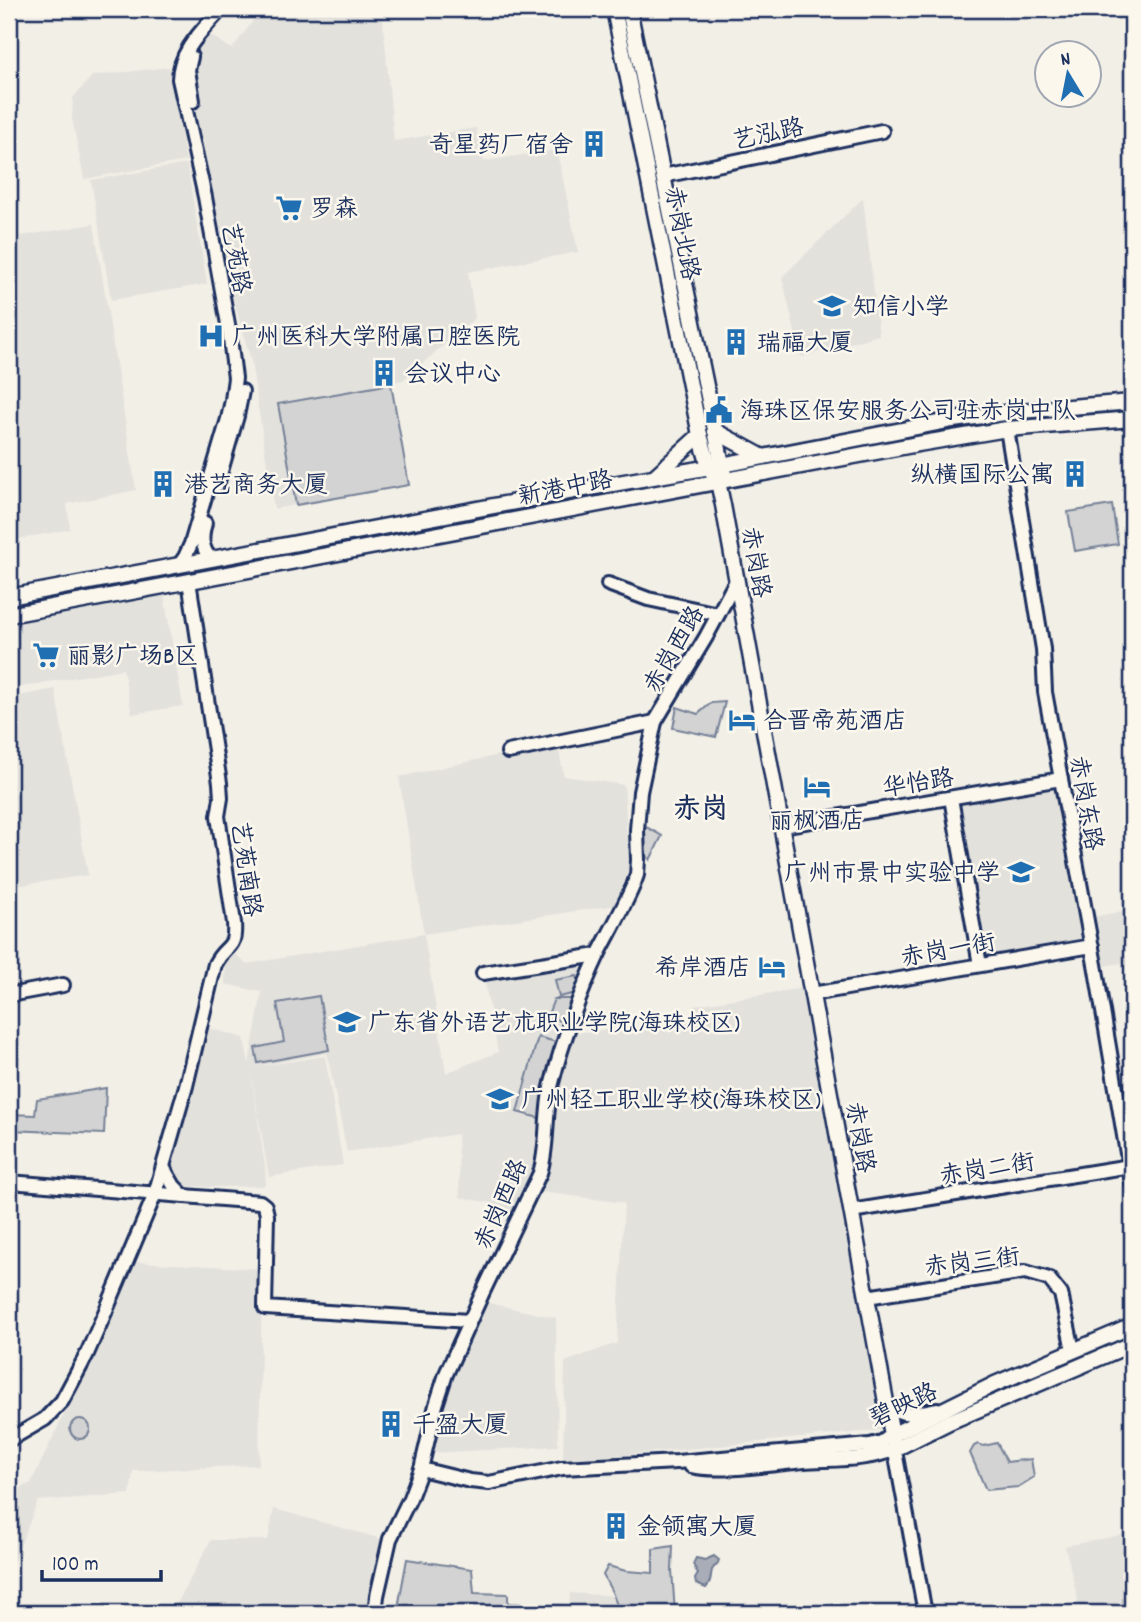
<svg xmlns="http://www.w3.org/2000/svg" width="1141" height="1622" viewBox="0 0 1141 1622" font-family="Dekko,'LXGW WenKai TC',sans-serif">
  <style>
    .built { fill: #e2e1dc }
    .green { fill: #d2d3d2; stroke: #768198; stroke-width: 2 }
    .water { fill: #a9adb7; stroke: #707b93; stroke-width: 2 }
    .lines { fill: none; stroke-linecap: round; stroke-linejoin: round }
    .minor-casing { stroke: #1b2f5e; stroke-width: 18 }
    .major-casing { stroke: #1b2f5e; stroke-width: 19 }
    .minor { stroke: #fbf7ec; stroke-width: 12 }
    .major { stroke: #fbf7ec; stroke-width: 14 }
    .labels { text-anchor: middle; stroke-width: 5; stroke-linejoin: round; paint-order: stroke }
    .street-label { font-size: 24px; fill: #1b2f5e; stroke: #fbf7ec }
    .poi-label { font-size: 24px; fill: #1b2f5e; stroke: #fbf7ec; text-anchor: start }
    .quarter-label { font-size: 28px; font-weight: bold; fill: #1b2f5e; stroke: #fbf7ec }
  </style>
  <rect width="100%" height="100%" fill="#f2efe6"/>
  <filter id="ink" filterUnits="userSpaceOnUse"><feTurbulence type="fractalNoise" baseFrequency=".0143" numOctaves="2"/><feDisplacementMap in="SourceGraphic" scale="14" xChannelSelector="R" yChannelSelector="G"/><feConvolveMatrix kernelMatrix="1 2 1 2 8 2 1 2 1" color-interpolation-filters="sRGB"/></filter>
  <g filter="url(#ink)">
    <g class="built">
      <path d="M245 9H382L394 141 476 128 484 161 557 150 578 252 468 272 475 318 403 380 278 404 296 505 274 509 251 361 234 301 217 210 190 82 195 54 210 35 232 49 256 17Z"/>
      <path d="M169 67 186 161 84 179 72 118 73 98 92 76Z"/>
      <path d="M187 164 207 284 111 300 91 180Z"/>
      <path d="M863 198 879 335 801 357 782 277Z"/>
      <path d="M94 224 136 490 67 504 70 529 9 541V238Z"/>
      <path d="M163 590 183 706 132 714 123 669 9 689V618Z"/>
      <path d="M55 689 88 875 9 887V698Z"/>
      <path d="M557 742 564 776 624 785 629 865 617 905 424 934 446 1073 498 1052 483 973 596 955 540 1124 539 1160 513 1212 491 1203 460 1197 457 1134 347 1152 327 1053 249 1068 325 1056 343 1165 269 1177 250 1069 265 1166 266 1184 263 1186 215 1187 184 1186 174 1176 172 1168 209 1028 244 1038 249 1064 262 992 225 984 226 960 235 954 246 964 424 934 399 777Z"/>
      <path d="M1059 783 1089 944 982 961 955 800Z"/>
      <path d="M1132 909V961L1098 967 1089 918Z"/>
      <path d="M803 988 881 1430 563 1461 565 1362 617 1343 624 1203 541 1192 550 1100 575 1033 686 1022 696 1005Z"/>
      <path d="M137 1262 262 1269 259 1465 133 1471 130 1494 38 1501 9 1574V1493L31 1483Z"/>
      <path d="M484 1302 556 1318 558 1446 430 1453 438 1407Z"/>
      <path d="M274 1509 382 1539 371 1613H172L211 1540H268Z"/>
      <path d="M1132 1533V1613H1081L1065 1546Z"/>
      <path d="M570 1593 616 1596V1613H569Z"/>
    </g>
    <g class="green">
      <path d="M391 384 409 485 296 505 278 404Z"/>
      <path d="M1112 505 1118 544 1075 551 1068 512Z"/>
      <path d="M725 702 716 737 673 728 677 707 698 714 711 703Z"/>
      <path d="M641 826 648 828 662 836 650 860 641 848Z"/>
      <path d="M577 976 581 992 559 997 555 980Z"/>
      <path d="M319 996 329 1050 258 1063 255 1048 284 1042 277 1003Z"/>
      <path d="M554 999H577L567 1023 547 1017Z"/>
      <path d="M538 1037 560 1043 539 1118 517 1112Z"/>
      <path d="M106 1088 104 1134 9 1130V1114L35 1115 37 1099Z"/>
      <path d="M1128 1330 1132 1342 983 1399 990 1390Z"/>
      <circle cx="80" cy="1429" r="10"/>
      <path d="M997 1443 1007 1462 1031 1459 1034 1477 1018 1487 986 1490 970 1453 974 1446 978 1444 984 1446Z"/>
      <path d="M673 1546 672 1570 675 1613H620L612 1592 603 1575 608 1566 626 1571 653 1573V1549Z"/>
      <path d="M407 1559 472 1569 474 1593 508 1594V1603L566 1606V1613H397Z"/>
    </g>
    <path class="water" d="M714 1556 719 1560 717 1565C707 1570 715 1578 706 1588L696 1584 695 1579 698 1574 693 1564 696 1558 705 1560Z"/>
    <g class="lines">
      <defs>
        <g id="minor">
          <path d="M191 57 188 70 193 101"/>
          <path d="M663 176 882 131"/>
          <path d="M1007 429 1043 649 1045 692 1096 970 1132 1183"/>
          <path d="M217 485 237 416 242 391"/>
          <path d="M205 523C201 537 201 547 210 558"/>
          <path d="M180 564 185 557 191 544 228 419 232 400 235 378 229 330 205 197 179 79C179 51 204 29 221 9"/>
          <path d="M608 584 648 599 718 614"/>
          <path d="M508 752 655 722"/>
          <path d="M951 798 980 965"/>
          <path d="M782 826 1061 779"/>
          <path d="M483 973 598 955"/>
          <path d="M812 994 1092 946"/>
          <path d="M9 995 63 985"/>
          <path d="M163 1167 174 1186 184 1196"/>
          <path d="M9 1182 260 1202 265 1206 267 1215 265 1308 469 1321"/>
          <path d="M851 1211 1130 1166"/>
          <path d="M867 1297 1025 1272 1049 1279 1061 1294 1073 1350"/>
          <path d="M886 1404C901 1418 919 1413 937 1409"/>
          <path d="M9 1440 45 1419 62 1401 86 1356 107 1308 155 1194 186 1086 215 964C226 943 236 951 234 923L218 816 221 798 220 783 189 581"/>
          <path d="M691 1466C720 1473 773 1464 804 1461 833 1459 868 1461 895 1449"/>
          <path d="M421 1469 470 1481 489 1483 562 1468 677 1462 870 1445 882 1442 892 1435 925 1613"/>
          <path d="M375 1613 377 1596 390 1539 410 1498 421 1469 436 1405 446 1374 482 1294 540 1173C549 1144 544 1113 552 1083 562 1042 581 991 599 953 611 930 623 909 633 886L637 875 638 860 637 830 640 792 655 722 706 637 737 579"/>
        </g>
        <g id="major">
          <path d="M614 9 700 435 709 466 718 482 723 505 892 1435 995 1384 1132 1326"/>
          <path d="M629 9 724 474"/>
          <path d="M715 431 763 457"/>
          <path d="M655 476 700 435"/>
          <path d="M9 597 595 487 722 465 953 420 1020 411 1132 402"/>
          <path d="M9 615 918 444 1007 429 1132 419"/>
          <path d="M895 1449 949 1422 1132 1344"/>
        </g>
      </defs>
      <use href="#minor" class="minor-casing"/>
      <use href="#major" class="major-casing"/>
      <use href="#minor" class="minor"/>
      <use href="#major" class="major"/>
    </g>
  </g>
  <defs>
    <symbol id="building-bare" viewBox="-9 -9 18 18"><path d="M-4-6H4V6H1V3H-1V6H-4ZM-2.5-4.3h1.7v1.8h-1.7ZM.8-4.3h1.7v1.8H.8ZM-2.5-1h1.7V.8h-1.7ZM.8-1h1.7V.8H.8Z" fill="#1f6fb2" stroke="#fbf7ec" stroke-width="2.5" paint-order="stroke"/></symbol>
    <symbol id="supermarket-bare" viewBox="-9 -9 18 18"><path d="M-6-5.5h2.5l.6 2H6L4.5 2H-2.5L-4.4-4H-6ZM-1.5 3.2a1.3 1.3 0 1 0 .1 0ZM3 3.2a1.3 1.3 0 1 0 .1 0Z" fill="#1f6fb2" stroke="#fbf7ec" stroke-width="2.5" paint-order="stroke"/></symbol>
    <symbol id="school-bare" viewBox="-9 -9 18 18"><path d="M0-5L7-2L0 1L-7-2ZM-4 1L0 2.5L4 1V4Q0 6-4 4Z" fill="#1f6fb2" stroke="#fbf7ec" stroke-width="2.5" paint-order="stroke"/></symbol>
    <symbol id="hospital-bare" viewBox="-9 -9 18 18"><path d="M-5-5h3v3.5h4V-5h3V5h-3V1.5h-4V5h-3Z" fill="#1f6fb2" stroke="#fbf7ec" stroke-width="2.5" paint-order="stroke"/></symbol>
    <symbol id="civic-bare" viewBox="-9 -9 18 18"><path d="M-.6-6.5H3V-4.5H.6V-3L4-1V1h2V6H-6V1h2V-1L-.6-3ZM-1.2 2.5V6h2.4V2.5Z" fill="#1f6fb2" stroke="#fbf7ec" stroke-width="2.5" paint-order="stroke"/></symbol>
    <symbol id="hotel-bare" viewBox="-9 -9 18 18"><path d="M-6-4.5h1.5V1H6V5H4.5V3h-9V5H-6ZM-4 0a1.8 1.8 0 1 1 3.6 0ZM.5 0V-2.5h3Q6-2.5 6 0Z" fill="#1f6fb2" stroke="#fbf7ec" stroke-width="2.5" paint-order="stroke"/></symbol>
  </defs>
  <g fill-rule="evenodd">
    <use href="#building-bare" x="575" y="125" width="38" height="38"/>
    <use href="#supermarket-bare" x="270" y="189" width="38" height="38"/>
    <use href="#school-bare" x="813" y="287" width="38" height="38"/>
    <use href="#hospital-bare" x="192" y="317" width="38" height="38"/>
    <use href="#building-bare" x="717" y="323" width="38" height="38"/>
    <use href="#building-bare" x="365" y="354" width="38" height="38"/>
    <use href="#civic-bare" x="700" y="391" width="38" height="38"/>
    <use href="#building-bare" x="1056" y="455" width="38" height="38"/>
    <use href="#building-bare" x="144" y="465" width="38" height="38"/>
    <use href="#supermarket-bare" x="27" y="636" width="38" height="38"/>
    <use href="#hotel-bare" x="723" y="701" width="38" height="38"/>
    <use href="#hotel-bare" x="798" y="768" width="38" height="38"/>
    <use href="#school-bare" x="1002" y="853" width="38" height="38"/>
    <use href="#hotel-bare" x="753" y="948" width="38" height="38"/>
    <use href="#school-bare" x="328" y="1003" width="38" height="38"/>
    <use href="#school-bare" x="481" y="1080" width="38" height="38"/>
    <use href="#building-bare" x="372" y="1405" width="38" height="38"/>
    <use href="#building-bare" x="597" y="1507" width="38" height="38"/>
  </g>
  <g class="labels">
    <g class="street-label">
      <text transform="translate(768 133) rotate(-12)" y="8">艺泓路</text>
      <text transform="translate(683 233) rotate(79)" y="8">赤岗北路</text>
      <text transform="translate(237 258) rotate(80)" y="8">艺苑路</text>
      <text transform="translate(565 487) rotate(-11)" y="8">新港中路</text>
      <text transform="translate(757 562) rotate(80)" y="8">赤岗路</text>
      <text transform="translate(673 649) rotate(-60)" y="8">赤岗西路</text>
      <text transform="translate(918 782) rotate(-9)" y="8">华怡路</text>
      <text transform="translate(1087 803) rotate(80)" y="8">赤岗东路</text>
      <text transform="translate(247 869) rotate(82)" y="8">艺苑南路</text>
      <text transform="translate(948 949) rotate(-10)" y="8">赤岗一街</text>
      <text transform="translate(861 1137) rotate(80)" y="8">赤岗路</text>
      <text transform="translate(987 1168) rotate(-9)" y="8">赤岗二街</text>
      <text transform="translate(500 1204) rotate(-66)" y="8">赤岗西路</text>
      <text transform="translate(972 1261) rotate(-7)" y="8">赤岗三街</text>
      <text transform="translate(903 1404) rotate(-25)" y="8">碧映路</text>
    </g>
    <g class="poi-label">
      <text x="573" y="152" text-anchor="end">奇星药厂宿舍</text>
      <text x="310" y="216">罗森</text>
      <text x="853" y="314">知信小学</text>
      <text x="232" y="344">广州医科大学附属口腔医院</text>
      <text x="757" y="350">瑞福大厦</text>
      <text x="405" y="381">会议中心</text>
      <text x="740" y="418">海珠区保安服务公司驻赤岗中队</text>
      <text x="1054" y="482" text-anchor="end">纵横国际公寓</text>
      <text x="184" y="492">港艺商务大厦</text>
      <text x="67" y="663">丽影广场B区</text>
      <text x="763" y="728">合晋帝苑酒店</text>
      <text x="817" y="828" text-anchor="middle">丽枫酒店</text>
      <text x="1000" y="880" text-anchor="end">广州市景中实验中学</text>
      <text x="751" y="975" text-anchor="end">希岸酒店</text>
      <text x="368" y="1030">广东省外语艺术职业学院(海珠校区)</text>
      <text x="521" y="1107">广州轻工职业学校(海珠校区)</text>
      <text x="412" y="1432">千盈大厦</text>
      <text x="637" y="1534">金领寓大厦</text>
    </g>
    <g class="quarter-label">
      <text x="701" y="817">赤岗</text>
    </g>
  </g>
  <rect width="1141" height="1622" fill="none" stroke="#fbf7ec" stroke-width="35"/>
  <rect x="18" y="18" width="1106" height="1587" fill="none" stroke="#1b2f5e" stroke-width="2.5" filter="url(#ink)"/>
  <g transform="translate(1068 74) rotate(350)"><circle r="33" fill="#fbf7ec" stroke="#a1a7b3" stroke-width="2"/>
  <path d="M0-5L12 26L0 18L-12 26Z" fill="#1f6fb2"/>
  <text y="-10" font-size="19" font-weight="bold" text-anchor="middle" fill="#1b2f5e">N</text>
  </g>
  <path d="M42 1570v10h119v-10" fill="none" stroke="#1b2f5e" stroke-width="3.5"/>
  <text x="52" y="1570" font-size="21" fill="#1b2f5e" stroke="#fbf7ec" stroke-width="5" paint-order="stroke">100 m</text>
</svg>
